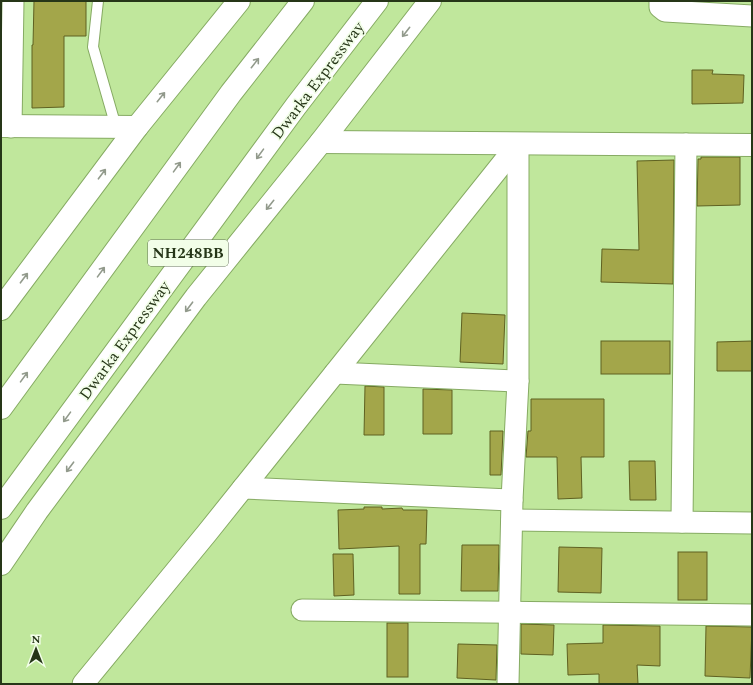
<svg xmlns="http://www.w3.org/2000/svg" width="753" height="685" viewBox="0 0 753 685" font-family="Spectral,serif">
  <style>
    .building { fill: #a3a64a; stroke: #5f6121 }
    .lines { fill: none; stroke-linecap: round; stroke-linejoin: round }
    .service-casing { stroke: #86ab63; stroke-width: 12 }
    .minor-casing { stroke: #86ab63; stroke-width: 23 }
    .tertiary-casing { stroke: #86ab63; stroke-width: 24 }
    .trunk-casing { stroke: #86ab63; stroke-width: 24 }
    .service { stroke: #fff; stroke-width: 10 }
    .minor { stroke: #fff; stroke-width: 21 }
    .tertiary { stroke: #fff; stroke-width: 22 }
    .trunk { stroke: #fff; stroke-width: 22 }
    .oneway { stroke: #929a8c }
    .labels { text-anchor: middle; stroke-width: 3.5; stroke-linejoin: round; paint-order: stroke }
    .shield { fill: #f2fee8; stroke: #637256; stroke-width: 1 }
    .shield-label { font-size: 15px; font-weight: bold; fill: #263618 }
    .street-label { font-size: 16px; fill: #263618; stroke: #f2fee8 }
  </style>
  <rect width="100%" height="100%" fill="#c0e79c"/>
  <g class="building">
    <path d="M34 1H86V36H64V107L32 108V45H33Z"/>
    <path d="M692 70H713L712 74 744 75 743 103 692 104Z"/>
    <path d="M701 157H740V205L697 206 698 159H701Z"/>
    <path d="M674 160 673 284 601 282 602 249 639 250 637 161Z"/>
    <path d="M462 313 505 315 503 364 460 362Z"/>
    <rect x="601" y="341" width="69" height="33"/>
    <path d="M752 341V371H717V342Z"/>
    <path d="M365 386 384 387V435H364Z"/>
    <path d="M423 389 452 390V434H423Z"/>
    <path d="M531 399H604V457H581L582 498 558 499 557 457H526L528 431H531Z"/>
    <path d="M490 431H503L501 475H490Z"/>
    <path d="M629 461H655L656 500H630Z"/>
    <path d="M364 507H382V509L402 508 403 510H427L426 544H420V594H399V546L339 549 338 510 364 509Z"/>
    <path d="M462 545H499L498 591H461Z"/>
    <path d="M559 547 602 548 601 593 558 592Z"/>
    <rect x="678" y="552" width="29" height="48"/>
    <path d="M333 554H353L354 595 334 596Z"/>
    <rect x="387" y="623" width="21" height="54"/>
    <path d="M521 624 554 625 553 655 521 654Z"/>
    <path d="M603 625 660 626V666L637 665 638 684H599V674L568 675 567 644 603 643Z"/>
    <path d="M706 626 752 627 750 678 705 676Z"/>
    <path d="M458 644 497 645 496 680 457 678Z"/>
  </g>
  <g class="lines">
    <defs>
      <path id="service" d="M98 1 93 47 116 127"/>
      <g id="minor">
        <path d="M660 1V7L665 11 752 16"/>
        <path d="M11 127 13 1"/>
        <path d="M335 373 518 381"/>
        <path d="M243 488 512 500"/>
        <path d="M512 520 752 523"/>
        <path d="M682 522 686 144"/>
        <path d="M302 610 752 615"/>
        <path d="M83 684 207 533 518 144"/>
        <path d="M508 684 512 500 518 381V144"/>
      </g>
      <g id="tertiary">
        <path d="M1 126 137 127"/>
        <path d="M321 142 752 145"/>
        <path d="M1 309 137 127 239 1"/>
        <path d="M1 564 37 511 196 297 321 142 430 1"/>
      </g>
      <g id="trunk">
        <path d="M1 408 231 93 303 1"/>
        <path d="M1 508 296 106 377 1"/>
      </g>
    </defs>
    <use href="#service" class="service-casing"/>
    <use href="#minor" class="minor-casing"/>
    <use href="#tertiary" class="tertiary-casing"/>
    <use href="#trunk" class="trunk-casing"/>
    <use href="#service" class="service"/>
    <use href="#minor" class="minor"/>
    <use href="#tertiary" class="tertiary"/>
    <use href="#trunk" class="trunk"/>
  </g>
  <defs><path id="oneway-shaft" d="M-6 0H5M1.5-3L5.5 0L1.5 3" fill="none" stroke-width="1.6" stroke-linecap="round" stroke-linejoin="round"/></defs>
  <g class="oneway">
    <use href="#oneway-shaft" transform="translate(406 32) rotate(128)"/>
    <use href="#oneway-shaft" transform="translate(255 63) rotate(-52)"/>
    <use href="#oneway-shaft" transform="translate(161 97) rotate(-51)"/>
    <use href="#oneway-shaft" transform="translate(260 154) rotate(126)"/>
    <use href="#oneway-shaft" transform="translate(177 167) rotate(-54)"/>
    <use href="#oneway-shaft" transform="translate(102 174) rotate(-53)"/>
    <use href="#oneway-shaft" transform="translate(270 205) rotate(129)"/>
    <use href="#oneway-shaft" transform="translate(101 272) rotate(-54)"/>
    <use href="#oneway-shaft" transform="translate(24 278) rotate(-53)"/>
    <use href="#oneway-shaft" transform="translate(189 307) rotate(127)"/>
    <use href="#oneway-shaft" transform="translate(24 377) rotate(-54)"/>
    <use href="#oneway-shaft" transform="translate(67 417) rotate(126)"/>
    <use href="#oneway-shaft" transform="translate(70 467) rotate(127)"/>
  </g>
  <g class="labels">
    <rect class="shield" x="148" y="240" width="80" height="26" rx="3"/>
    <g class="shield-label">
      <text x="188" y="258">NH248BB</text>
    </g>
    <g class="street-label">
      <text transform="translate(317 80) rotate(-53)" y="6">Dwarka Expressway</text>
      <text transform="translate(124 340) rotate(-54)" y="6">Dwarka Expressway</text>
    </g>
  </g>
  <rect width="753" height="685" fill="none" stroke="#263618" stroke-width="4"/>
  <g transform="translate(36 649)" stroke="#f2fee8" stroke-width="3" paint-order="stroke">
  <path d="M0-3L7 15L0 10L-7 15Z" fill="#263618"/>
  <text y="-6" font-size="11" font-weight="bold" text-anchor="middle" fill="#263618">N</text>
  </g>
</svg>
